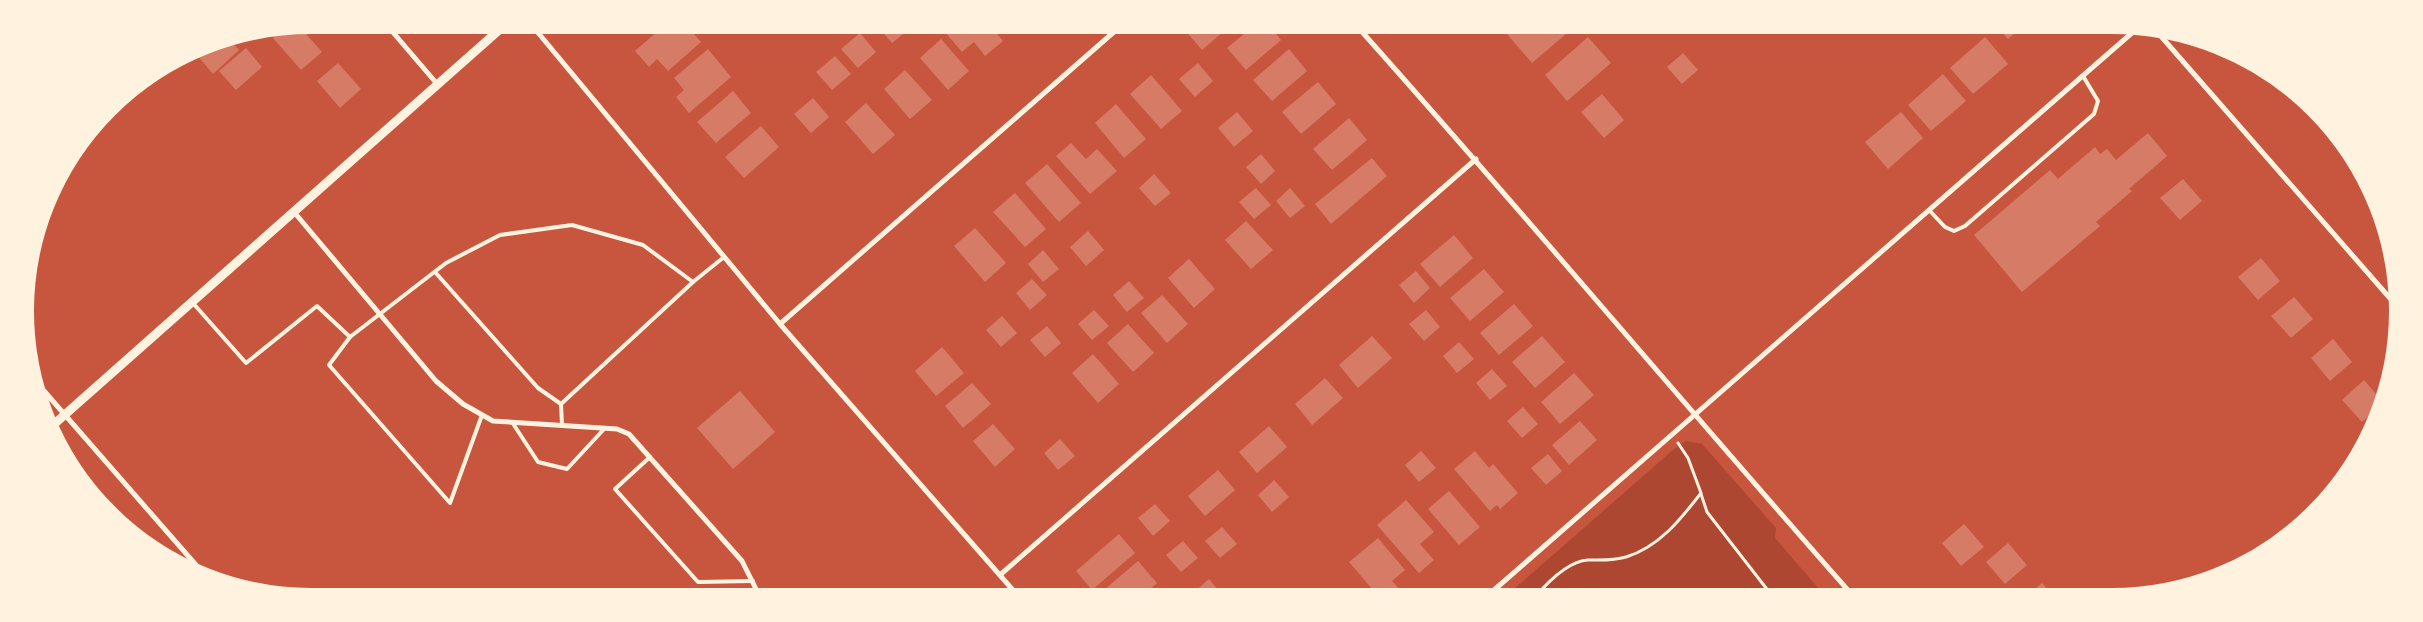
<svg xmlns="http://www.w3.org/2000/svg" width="2423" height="622" viewBox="0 0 2423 622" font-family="'Playfair Display',serif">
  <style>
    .green { fill: #ae4732 }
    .building { fill: #d67c66 }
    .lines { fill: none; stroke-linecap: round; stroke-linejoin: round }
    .path { stroke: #fff3e0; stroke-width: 3 }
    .service { stroke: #fff3e0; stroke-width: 4 }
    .minor { stroke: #fff3e0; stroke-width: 5 }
    .tertiary { stroke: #fff3e0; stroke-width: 9 }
    .rim { fill: none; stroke: #fff3e0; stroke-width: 6 }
  </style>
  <rect width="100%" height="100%" fill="#c8553d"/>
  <path class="green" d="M1686 441 1702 444 1776 528 1775 538 1820 590 1829 589 1839 597H1505L1674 449Z"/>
  <g class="building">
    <path d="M667 23H684L701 42 668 71 657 59 649 67 635 51Z"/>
    <path d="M882 23H902L908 30 892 43 878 27Z"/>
    <path d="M941 23H988L1003 41 985 56 974 42 962 52 939 25Z"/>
    <path d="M1001 23H1019L1009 33Z"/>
    <path d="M1193 24H1232L1202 50 1185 30Z"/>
    <path d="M1256 24H1268L1281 40 1246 70 1227 48Z"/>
    <path d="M1517 24H1569L1573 28 1532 63 1506 33Z"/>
    <path d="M298 25 322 52 301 70 273 38 285 28Z"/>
    <path d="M1995 25H2025L2008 39Z"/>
    <path d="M860 33 876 52 858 68 841 49Z"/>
    <path d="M1588 37 1611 63 1567 101 1545 75Z"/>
    <path d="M1985 37 2008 64 1973 94 1950 68Z"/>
    <path d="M229 39 239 50 213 74 196 54 209 43Z"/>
    <path d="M941 39 969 71 948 90 920 58Z"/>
    <path d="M246 48 262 67 236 90 219 71Z"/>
    <path d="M708 49 731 77 689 113 676 97 684 90 674 78Z"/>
    <path d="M1289 49 1307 71 1272 101 1253 80Z"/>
    <path d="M1683 53 1698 70 1682 84 1667 67Z"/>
    <path d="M835 56 851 74 832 90 816 72Z"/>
    <path d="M2253 60 2256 61 2264 68 2262 70Z"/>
    <path d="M338 63 361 89 340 108 317 81Z"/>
    <path d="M1198 63 1213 81 1195 97 1179 79Z"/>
    <path d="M905 70 932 100 910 119 884 89Z"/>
    <path d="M1943 74 1966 101 1931 131 1908 105Z"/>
    <path d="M1151 75 1182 111 1161 129 1130 94Z"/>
    <path d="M1318 82 1336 104 1301 134 1282 112Z"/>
    <path d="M733 91 751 113 716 143 697 122Z"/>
    <path d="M1602 94 1624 120 1604 138 1581 112Z"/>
    <path d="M813 98 829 117 811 133 794 114Z"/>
    <path d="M866 103 895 135 873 154 845 122Z"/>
    <path d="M1116 104 1146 139 1124 158 1095 123Z"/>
    <path d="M1237 112 1253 131 1234 147 1218 128Z"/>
    <path d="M1901 112 1923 138 1888 169 1865 142Z"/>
    <path d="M1349 118 1367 140 1332 170 1313 149Z"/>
    <path d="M761 126 779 147 744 178 725 157Z"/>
    <path d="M2148 133 2167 156 2129 189 2132 191 2096 222 2100 226 2022 292 1974 235 2050 170 2058 179 2095 147 2100 154 2107 149 2116 160Z"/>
    <path d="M1071 143 1086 159 1097 149 1117 171 1090 194 1056 156Z"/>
    <path d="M1261 154 1275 171 1261 184 1246 167Z"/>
    <path d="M1372 158 1387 176 1331 224 1315 204Z"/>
    <path d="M1047 164 1081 203 1059 222 1025 183Z"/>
    <path d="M1154 174 1171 193 1155 206 1139 188Z"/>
    <path d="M2183 179 2202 201 2180 220 2160 198Z"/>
    <path d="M1256 188 1271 205 1254 219 1239 202Z"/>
    <path d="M1290 188 1305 206 1290 218 1276 201Z"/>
    <path d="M1015 193 1046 229 1025 247 993 212Z"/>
    <path d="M1246 221 1273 250 1251 269 1225 240Z"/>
    <path d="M975 228 1006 263 985 282 954 246Z"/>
    <path d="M1088 231 1104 250 1086 266 1070 247Z"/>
    <path d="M1454 235 1473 258 1440 287 1420 264Z"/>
    <path d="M1043 250 1059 269 1043 282 1028 264Z"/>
    <path d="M2261 258 2280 281 2258 300 2238 277Z"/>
    <path d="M1189 259 1215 289 1194 308 1168 278Z"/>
    <path d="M1484 269 1504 292 1470 321 1450 298Z"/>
    <path d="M1416 271 1430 288 1414 303 1399 285Z"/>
    <path d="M1032 279 1047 295 1030 310 1016 293Z"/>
    <path d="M1129 281 1144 298 1127 312 1113 295Z"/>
    <path d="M1162 295 1188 324 1167 343 1141 313Z"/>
    <path d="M2294 297 2313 319 2291 338 2271 316Z"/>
    <path d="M1514 304 1533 326 1499 355 1480 333Z"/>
    <path d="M1094 310 1109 326 1092 340 1078 324Z"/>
    <path d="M1426 310 1440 327 1424 341 1409 324Z"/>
    <path d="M1002 316 1017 333 1001 347 986 330Z"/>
    <path d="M1128 324 1154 353 1133 372 1107 343Z"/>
    <path d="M1047 326 1061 343 1045 357 1030 340Z"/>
    <path d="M1372 336 1392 358 1358 388 1339 365Z"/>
    <path d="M1542 336 1565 362 1535 388 1512 362Z"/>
    <path d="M2333 339 2352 362 2330 381 2311 358Z"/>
    <path d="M1459 342 1474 359 1457 373 1443 356Z"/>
    <path d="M942 347 964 373 936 396 915 371Z"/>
    <path d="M1093 354 1119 384 1098 403 1072 373Z"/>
    <path d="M1492 369 1507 386 1490 400 1476 383Z"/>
    <path d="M1574 373 1594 395 1560 424 1541 402Z"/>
    <path d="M1325 378 1343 398 1312 425 1295 404Z"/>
    <path d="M2364 380 2382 401 2381 405 2362 422 2342 400Z"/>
    <path d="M972 383 991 404 963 428 945 406Z"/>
    <path d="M740 391 775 432 733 469 697 428Z"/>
    <path d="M1523 407 1538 424 1522 438 1507 421Z"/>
    <path d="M1580 421 1597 440 1569 465 1552 445Z"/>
    <path d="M993 424 1015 449 995 467 973 441Z"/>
    <path d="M1269 426 1287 447 1257 473 1239 452Z"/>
    <path d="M1060 439 1075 456 1058 470 1044 453Z"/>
    <path d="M1421 451 1436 468 1419 482 1405 465Z"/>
    <path d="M1475 451 1489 468 1493 464 1518 493 1500 509 1497 505 1490 511 1454 469Z"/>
    <path d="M1548 454 1562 471 1546 485 1531 468Z"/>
    <path d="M1218 470 1235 490 1205 516 1188 496Z"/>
    <path d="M1274 480 1289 497 1272 512 1258 495Z"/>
    <path d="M1449 491 1480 527 1459 545 1428 509Z"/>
    <path d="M1406 500 1434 532 1420 544 1434 560 1419 573 1377 525Z"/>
    <path d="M1155 504 1170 521 1153 536 1138 518Z"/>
    <path d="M1964 524 1984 547 1961 566 1942 543Z"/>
    <path d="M1222 527 1237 544 1220 558 1205 541Z"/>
    <path d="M1119 534 1135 553 1092 590 1076 571Z"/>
    <path d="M1378 538 1405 570 1392 581 1403 593 1398 597H1379L1349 562Z"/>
    <path d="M1183 541 1198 558 1181 572 1166 555Z"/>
    <path d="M2008 543 2027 565 2005 584 1986 562Z"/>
    <path d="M1138 561 1157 583 1141 597H1110L1104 590Z"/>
    <path d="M1209 579 1223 596 1222 597H1196L1193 593Z"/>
    <path d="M2042 583 2054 597H2026Z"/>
  </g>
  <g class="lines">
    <g class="path">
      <path d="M1701 494 1707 512 1773 597"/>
      <path d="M1535 597C1547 583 1568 561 1588 560 1601 560 1613 561 1626 557 1659 547 1681 519 1701 493L1688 458 1678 443"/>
    </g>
    <g class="service">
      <path d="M1929 210 1945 227 1954 231 1965 226 2094 114 2098 101 2083 76"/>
      <path d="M435 272 538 388 561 404"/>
      <path d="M192 302 246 363 317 306 350 337 446 263 500 235 572 225 643 245 693 282 724 257"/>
      <path d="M350 337 329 365 450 503 482 415"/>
      <path d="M512 422 538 462 567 469 605 428"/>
      <path d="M562 425 561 404 693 282"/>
      <path d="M650 457 615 489 698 582 753 581"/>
    </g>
    <g class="minor">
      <path d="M385 23 438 85"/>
      <path d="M530 23 780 324 1019 597"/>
      <path d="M1355 24C1524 213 1686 407 1854 597"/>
      <path d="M2152 26 2395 304"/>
      <path d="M294 212 436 381 463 404 493 421 617 429 629 434 742 561 760 597"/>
      <path d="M780 324 1123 24"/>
      <path d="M31 376 203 573"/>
      <path d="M1000 575 1476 159"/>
      <path d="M1486 597 2141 25"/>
    </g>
    <path class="tertiary" d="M52 426 507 23"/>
  </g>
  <path d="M0 0H2423V622H0ZM311 31H2112A280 280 0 0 1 2392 311V311A280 280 0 0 1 2112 591H311A280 280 0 0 1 31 311V311A280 280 0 0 1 311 31Z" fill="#fff3e0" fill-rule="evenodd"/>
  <path class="rim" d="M311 31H2112A280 280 0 0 1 2392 311V311A280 280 0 0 1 2112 591H311A280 280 0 0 1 31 311V311A280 280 0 0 1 311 31Z"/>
</svg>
